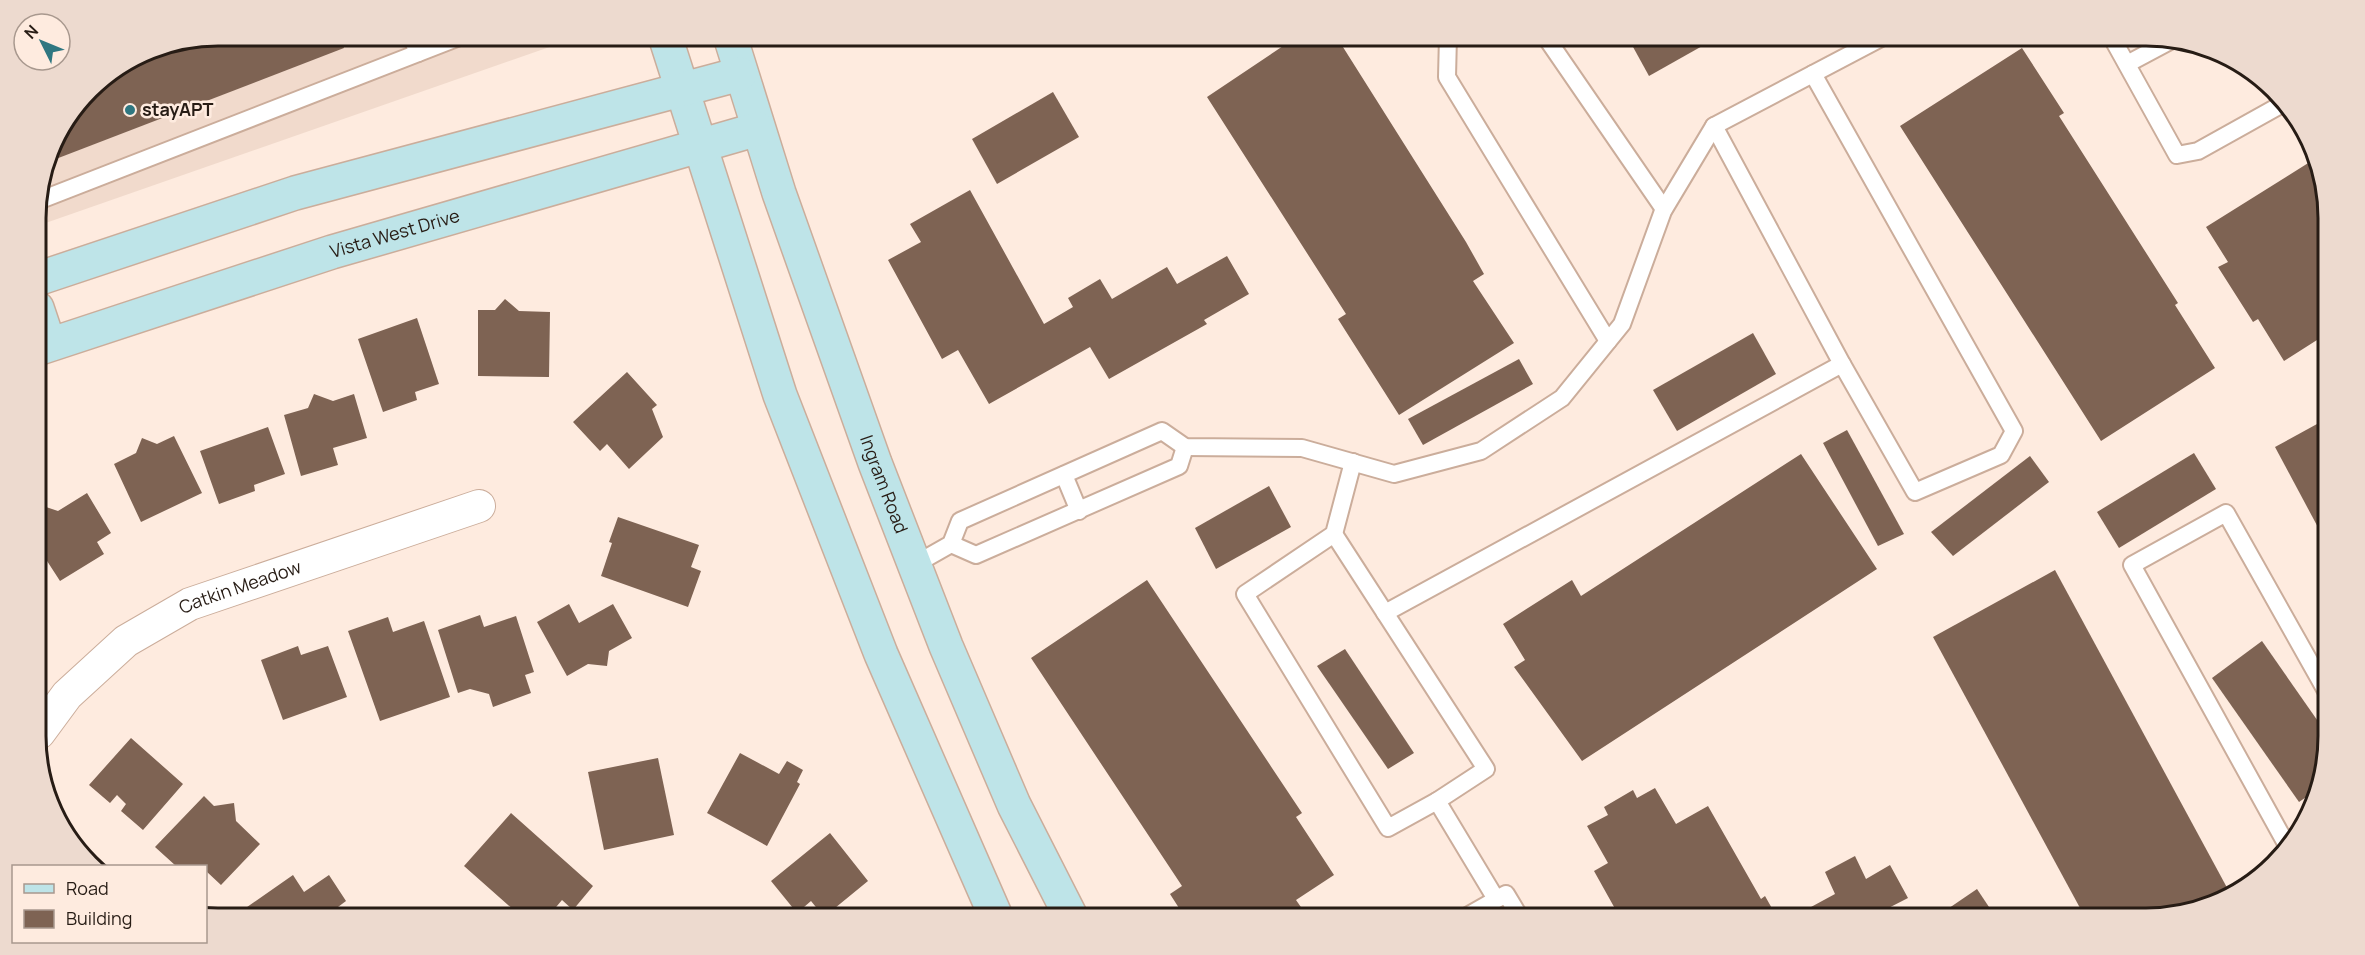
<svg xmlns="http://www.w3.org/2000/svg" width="2365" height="955" viewBox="0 0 2365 955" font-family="Manrope,sans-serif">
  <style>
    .built { fill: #f1dacc }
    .building { fill: #7e6353 }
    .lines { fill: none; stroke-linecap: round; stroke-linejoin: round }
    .lane-casing { stroke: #cbad9b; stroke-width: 20 }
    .street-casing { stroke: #cbad9b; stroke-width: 34 }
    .secondary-casing { stroke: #cbad9b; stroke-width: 36 }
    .lane { stroke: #fff; stroke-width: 16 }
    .street { stroke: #fff; stroke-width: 32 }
    .secondary { stroke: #bee4e8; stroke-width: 33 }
    .poi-dot { fill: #2f7781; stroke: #feebdf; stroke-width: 2 }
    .labels { text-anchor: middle; stroke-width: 5; stroke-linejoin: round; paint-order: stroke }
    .poi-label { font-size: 18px; font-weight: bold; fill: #271c15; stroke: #feebdf; text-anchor: start }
    .street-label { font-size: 18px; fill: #271c15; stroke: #feebdf }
    .rim { fill: none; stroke: #271c15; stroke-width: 3 }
  </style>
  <rect width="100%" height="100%" fill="#feebdf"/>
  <path class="built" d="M219 36H581L37 226 36 207 55 138 98 82 149 50Z"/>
  <g class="building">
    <path d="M219 36H340L344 48 48 162 55 138 98 82 149 50Z"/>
    <path d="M1298 36H1336L1466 242 1484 274 1473 281 1514 343 1399 415 1338 319 1346 314 1207 97Z"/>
    <path d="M1627 36H1720L1649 76Z"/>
    <path d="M2022 48 2064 113 2059 116 2178 303 2175 305 2215 368 2101 441 1900 126Z"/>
    <path d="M1053 92 1079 137 997 184 972 139Z"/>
    <path d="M2313 160 2327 195 2328 333 2284 361 2258 319 2253 322 2218 267 2228 262 2206 227Z"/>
    <path d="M970 190 1044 324 1073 307 1068 298 1100 279 1112 299 1167 267 1177 284 1227 256 1249 294 1204 320 1207 324 1109 379 1090 347 989 404 958 350 942 359 888 260 921 242 910 224Z"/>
    <path d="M505 299 519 311 550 312 549 377 478 376V310H495Z"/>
    <path d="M417 318 439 384 415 392 417 400 383 412 358 339Z"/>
    <path d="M1753 333 1776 374 1677 431 1653 390Z"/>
    <path d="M1519 359 1533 384 1423 445 1408 419Z"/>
    <path d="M627 372 657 405 652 409 663 437 629 469 607 444 600 451 573 422Z"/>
    <path d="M314 394 333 401 354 394 367 438 333 448 338 465 301 476 284 415 308 408Z"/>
    <path d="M2328 418V546L2275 447Z"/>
    <path d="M268 427 285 474 254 485 255 491 219 504 200 451Z"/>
    <path d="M1847 430 1904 534 1878 546 1823 443Z"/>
    <path d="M174 436 202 493 141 522 114 464 136 453 142 438 157 444Z"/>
    <path d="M2194 453 2216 489 2119 548 2097 512Z"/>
    <path d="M1801 454 1877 569 1582 761 1514 667 1525 660 1503 624 1572 580 1581 596Z"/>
    <path d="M2030 456 2049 482 1953 556 1931 532Z"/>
    <path d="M1269 486 1291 527 1216 569 1195 528Z"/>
    <path d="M87 493 111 533 97 542 104 554 60 581 38 547V523L43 506 58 511Z"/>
    <path d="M618 517 699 545 691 567 701 571 688 607 601 576 612 543 609 542Z"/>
    <path d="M2055 570 2231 895 2205 909 2158 919H2086L1933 637Z"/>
    <path d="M1147 580 1302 813 1296 817 1334 875 1296 900 1303 910 1289 919H1186L1170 894 1182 886 1031 658Z"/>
    <path d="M569 604 579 623 613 604 632 638 609 651 607 666 588 664 567 676 537 622Z"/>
    <path d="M480 615 484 627 516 616 534 672 525 675 531 693 493 707 489 694 470 689 458 693 438 630Z"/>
    <path d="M388 617 393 632 424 621 450 697 380 721 348 631Z"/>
    <path d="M2262 641 2329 737 2321 787 2299 802 2212 678Z"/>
    <path d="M298 646 301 655 328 646 347 697 283 720 261 660Z"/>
    <path d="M1345 649 1414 753 1388 769 1317 666Z"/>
    <path d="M131 738 183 784 143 830 121 811 126 804 117 795 110 803 89 785Z"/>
    <path d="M740 753 779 774 787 761 803 770 797 782 800 784 767 846 707 813Z"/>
    <path d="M658 758 674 835 604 850 588 772Z"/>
    <path d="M1655 788 1676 824 1708 806 1761 899 1765 896 1778 919H1637L1630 907 1618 914 1594 871 1608 863 1587 826 1608 815 1604 807 1633 790 1637 798Z"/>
    <path d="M204 796 214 806 234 803 236 821 260 844 221 885 206 871V866H176L155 847Z"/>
    <path d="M511 813 593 886 573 910 562 900 546 919H524L464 866Z"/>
    <path d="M830 833 868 881 824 917 811 901 797 913 771 881Z"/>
    <path d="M1855 856 1866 879 1890 865 1908 898 1867 919H1819L1811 907 1835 894 1825 872Z"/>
    <path d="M293 875 304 892 329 875 346 901 322 919H230Z"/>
    <path d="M1977 889 1997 919H1933Z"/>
  </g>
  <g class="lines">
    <defs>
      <g id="lane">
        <path d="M411 36 418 53"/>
        <path d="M1448 36 1447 77 1608 341"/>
        <path d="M1545 36 1664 209"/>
        <path d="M2111 36 2177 155 2198 151 2286 102"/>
        <path d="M2127 64 2172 40"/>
        <path d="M1813 74 2014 431 2001 455 1915 492 1842 364"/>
        <path d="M38 201 462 36"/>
        <path d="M1353 462 1334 534 1245 594 1388 828 1437 801 1496 899"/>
        <path d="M1064 475 1079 511"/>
        <path d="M1334 534 1486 769 1437 801"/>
        <path d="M951 544 976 555 1179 466 1185 447"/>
        <path d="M914 565 951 544 960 521 1162 431 1185 447 1302 448 1394 474 1481 451 1562 398 1622 324 1663 211 1714 126 1885 36"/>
        <path d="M1385 613 1842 364 1714 126"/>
        <path d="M2289 849 2132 565 2226 513 2329 696"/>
        <path d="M1462 919 1506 894 1521 919"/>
      </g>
      <g id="street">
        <path id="s1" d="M39 733 67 695 126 641 190 604 479 506"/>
      </g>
      <g id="secondary">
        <path d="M665 36 780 395 881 654 997 919"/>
        <path id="s2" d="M730 36 779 193 875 463 946 646 1014 805 1072 919"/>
        <path d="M37 279 295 193 740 74"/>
        <path d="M37 308 49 344"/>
        <path id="s3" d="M37 349 332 252 758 129"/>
      </g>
    </defs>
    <use href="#lane" class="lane-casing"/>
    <use href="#street" class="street-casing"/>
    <use href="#secondary" class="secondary-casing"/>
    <use href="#lane" class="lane"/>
    <use href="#street" class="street"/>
    <use href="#secondary" class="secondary"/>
  </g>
  <circle class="poi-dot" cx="130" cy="110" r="6"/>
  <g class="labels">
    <g class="poi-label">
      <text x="142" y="116">stayAPT</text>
    </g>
    <g class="street-label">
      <text dy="6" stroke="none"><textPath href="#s3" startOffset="376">Vista West Drive</textPath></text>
      <text dy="6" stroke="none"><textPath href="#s2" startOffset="474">Ingram Road</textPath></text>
      <text dy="6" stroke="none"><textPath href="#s1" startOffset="254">Catkin Meadow</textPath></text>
    </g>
  </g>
  <path d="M0 0H2365V955H0ZM218 46H2146A172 172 0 0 1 2318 218V736A172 172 0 0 1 2146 908H218A172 172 0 0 1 46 736V218A172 172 0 0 1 218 46Z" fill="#eddacf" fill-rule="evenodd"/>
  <path class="rim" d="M218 46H2146A172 172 0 0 1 2318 218V736A172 172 0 0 1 2146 908H218A172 172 0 0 1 46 736V218A172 172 0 0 1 218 46Z"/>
  <rect x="12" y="865" width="195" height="78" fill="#feebdf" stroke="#a8988e" stroke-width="1.5"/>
  <rect x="24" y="884" width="30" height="9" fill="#bee4e8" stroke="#a8988e" stroke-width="1.5"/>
  <text x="66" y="895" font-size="18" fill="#271c15">Road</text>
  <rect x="24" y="910" width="30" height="18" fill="#7e6353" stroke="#a8988e" stroke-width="1.5"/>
  <text x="66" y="925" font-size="18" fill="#271c15">Building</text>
  <g transform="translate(42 42) rotate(313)"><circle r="28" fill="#feebdf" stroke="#a8988e" stroke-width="1.5"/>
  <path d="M0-4.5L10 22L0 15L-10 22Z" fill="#2f7781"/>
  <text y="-9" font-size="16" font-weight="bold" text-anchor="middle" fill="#271c15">N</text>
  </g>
</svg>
